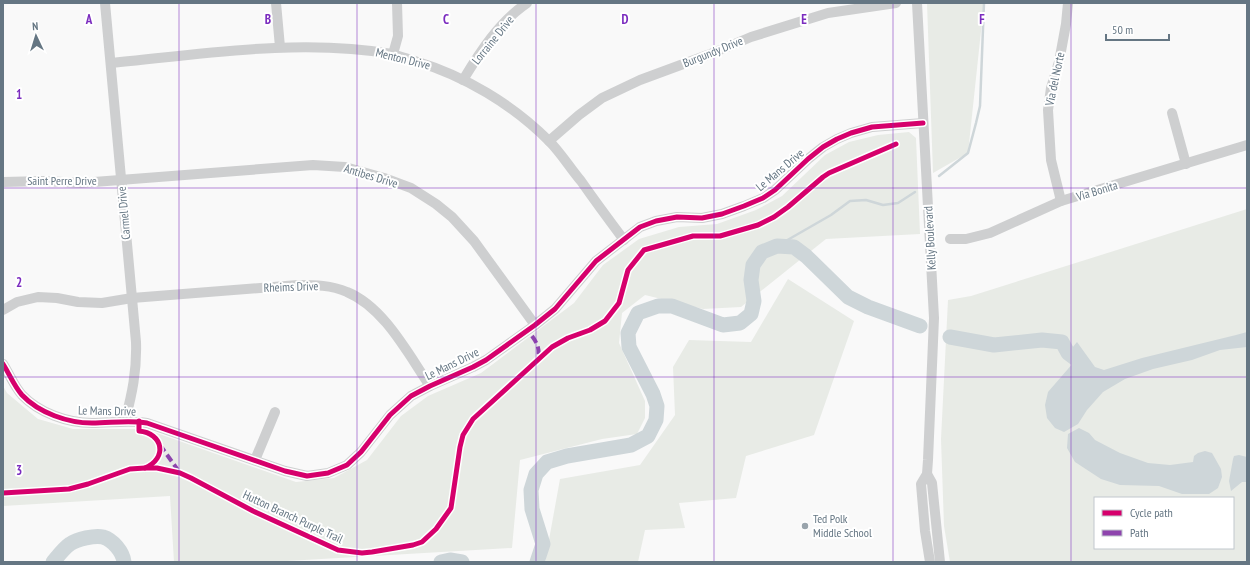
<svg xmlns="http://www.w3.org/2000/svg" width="1250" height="565" viewBox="0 0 1250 565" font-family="'PT Sans Narrow',sans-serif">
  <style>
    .green { fill: #e8ebe6; fill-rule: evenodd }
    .water { fill: #ced6d9 }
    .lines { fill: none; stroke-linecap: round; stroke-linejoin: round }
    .stream { stroke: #ced6d9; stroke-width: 2.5 }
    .river { stroke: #ced6d9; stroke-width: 15 }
    .minor { stroke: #cecfd0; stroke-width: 10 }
    .quiet { stroke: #8e44ad; stroke-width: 4; stroke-dasharray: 8 4; stroke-linecap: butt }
    .cycleway-casing { stroke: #fff; stroke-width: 8 }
    .cycleway { stroke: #d6006c; stroke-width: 5 }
    .grid { fill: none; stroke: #7b2cbf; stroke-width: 1; stroke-opacity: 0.55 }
    .poi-dot { fill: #99a4ac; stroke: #fff; stroke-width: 1.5 }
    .labels { text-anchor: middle; stroke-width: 4; stroke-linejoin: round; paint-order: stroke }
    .street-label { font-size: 12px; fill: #657683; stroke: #fff }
    .poi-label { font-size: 12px; fill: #657683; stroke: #fff; text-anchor: start }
    .grid-label { font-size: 13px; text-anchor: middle; font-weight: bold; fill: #7b2cbf; stroke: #fff; stroke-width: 4; stroke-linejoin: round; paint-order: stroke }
  </style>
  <rect width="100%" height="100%" fill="#f9f9f9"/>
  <g class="green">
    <path d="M927 3H984L968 153 933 173Z"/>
    <path d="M909 132 916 138 920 234 826 239 741 307 703 309 645 295 622 313 619 343 645 401V418L637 434 602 439 520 460 512 548 270 562H174L170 496 3 506V386L7 393 38 419 73 429H135L148 430 296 482 334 478 367 460 401 416 428 396 481 373 574 303 603 265 639 239 679 227 717 224 756 210 782 196 825 155 849 142 878 135Z"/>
    <path d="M1247 209V562H950L944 526 941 439 948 300 971 296ZM1095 498H1233V548H1095Z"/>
    <path d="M788 279 854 321 814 435 746 456 736 498 679 503 685 528 645 530 638 562H545L560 479 640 465 675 415 673 367 689 340 751 342Z"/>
  </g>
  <g class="water">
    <path d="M1247 332V347L1220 350 1192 360 1153 369 1125 379 1103 392 1087 410 1078 424 1064 432 1055 428 1047 418 1045 405 1048 392 1074 362 1068 353 1077 342 1095 367 1104 370 1142 358 1236 335Z"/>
    <path d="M1079 428 1089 433 1095 440 1120 453 1148 463 1170 465 1193 462 1194 456 1198 453 1205 451 1212 453 1221 469 1222 477 1218 488 1209 494H1182L1159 486 1120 485 1101 479 1075 462 1067 448 1068 434Z"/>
    <path d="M1239 455 1247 457V482H1242L1231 491 1229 481 1233 459 1234 456Z"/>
  </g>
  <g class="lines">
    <g class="stream">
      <path d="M939 176 968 153 976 123 980 106 984 3"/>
      <path d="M777 246 831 215 850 201 866 200 883 205 898 203 915 192"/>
    </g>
    <g class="river">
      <path d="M950 337 994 345 1042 340 1062 342 1068 353 1084 365"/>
      <path d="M53 562C58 556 64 548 70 544 77 539 95 535 103 537 113 540 123 552 124 562"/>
      <path d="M441 562 450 560 462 562"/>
      <path d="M537 562 543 544 532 509 531 490 536 474 547 462 567 456 631 445 648 436 656 420 657 406 653 394 629 347 628 333 638 313 658 306H672L723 325 740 323 751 314 754 301 751 280 753 265 762 252 777 246 794 247 806 256 848 297 868 307 920 326"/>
    </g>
    <g class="minor">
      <path d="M105 3 136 342C137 371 132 394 125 421"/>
      <path d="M276 3 280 47"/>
      <path d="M917 3 934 318 928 460 927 474 921 484 925 531 930 562"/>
      <path d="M393 54 398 36 397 3"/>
      <path d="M112 63C202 54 302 38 392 54 400 56 408 59 415 61 465 76 512 104 549 141 561 153 570 168 581 181 595 201 609 220 624 240"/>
      <path d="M463 80C480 52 499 22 527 3"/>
      <path d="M1172 113 1186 164"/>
      <path d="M549 141 579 115 602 98 640 80 713 53 751 37 828 13 896 3"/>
      <path d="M3 182 45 181 81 183 313 165 345 167 384 178 411 188 436 204 452 217 474 241 535 325"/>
      <path d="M1061 201 1051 160 1048 110 1051 88 1059 62 1066 24 1068 3"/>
      <path d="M950 239H966L990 233 1061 201 1247 145"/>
      <path d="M3 310 17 302 38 297 57 298 78 302 102 303 132 298 298 285C315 285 331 285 347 292 384 307 408 354 430 386"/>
      <path d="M3 364C10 375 14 386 22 395 39 413 68 423 92 423 111 423 129 420 147 423L285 471 307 476 328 473 347 465 361 452 390 415 411 396 430 386 473 367 486 360 535 325 555 309 596 261 640 227 656 221 677 217 702 218 722 214 744 206 763 198 775 190 808 159 823 147 837 139 851 133 872 127 923 123"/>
      <path d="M255 460 275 412"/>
      <path d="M927 474 932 483 940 562"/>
    </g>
    <g class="quiet">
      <path d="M532 336C538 344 540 350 538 360"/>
      <path d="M160 445 180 473"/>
    </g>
    <defs>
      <g id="cycleway">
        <path d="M3 364C10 375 14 386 22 395 39 413 68 423 92 423 111 423 129 420 147 423L285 471 307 476 328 473 347 465 361 452 390 415 411 396 430 386 473 367 486 360 535 325 555 309 596 261 640 227 656 221 677 217 702 218 722 214 744 206 763 198 775 190 808 159 823 147 837 139 851 133 872 127 923 123"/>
        <path d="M139 421V431C163 433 168 458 145 468"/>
        <path d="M3 493 69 489 88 484 130 469 145 468H157L180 473 191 478 253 511 338 550 362 553 372 552 413 545 422 542 436 529 451 508 460 447 463 435 473 419 552 347 568 338 590 330 605 321 619 303 628 270 644 250 693 236H720L758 225 774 217 788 207 823 177 829 173 896 144"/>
      </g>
    </defs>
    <use href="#cycleway" class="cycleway-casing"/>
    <use href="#cycleway" class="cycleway"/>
  </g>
  <path class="grid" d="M179 3V562M357 3V562M536 3V562M714 3V562M893 3V562M1071 3V562M3 188H1247M3 377H1247"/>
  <circle class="poi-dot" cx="805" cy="526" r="4"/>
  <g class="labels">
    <g class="street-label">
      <text transform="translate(493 40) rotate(-51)" y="4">Lorraine Drive</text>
      <text transform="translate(713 52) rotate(-22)" y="4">Burgundy Drive</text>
      <text transform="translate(403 59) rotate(14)" y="4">Menton Drive</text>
      <text transform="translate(1055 79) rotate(-78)" y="4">Via del Norte</text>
      <text transform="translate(780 170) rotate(-40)" y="4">Le Mans Drive</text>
      <text transform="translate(371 176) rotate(17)" y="4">Antibes Drive</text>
      <text x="62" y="185">Saint Perre Drive</text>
      <text transform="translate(1097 191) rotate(-17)" y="4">Via Bonita</text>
      <text transform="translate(124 213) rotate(-95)" y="4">Carmel Drive</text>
      <text transform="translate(930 238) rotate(-93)" y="4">Kelly Boulevard</text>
      <text transform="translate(291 287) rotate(-2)" y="4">Rheims Drive</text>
      <text transform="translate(452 364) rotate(-26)" y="4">Le Mans Drive</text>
      <text transform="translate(107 411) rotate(1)" y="4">Le Mans Drive</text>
      <text transform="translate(293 517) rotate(25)" y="4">Hutton Branch Purple Trail</text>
    </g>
    <g class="poi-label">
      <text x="813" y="523">Ted Polk<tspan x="813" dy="14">Middle School</tspan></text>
    </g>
  </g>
  <g class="grid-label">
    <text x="89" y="24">A</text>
    <text x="268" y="24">B</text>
    <text x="446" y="24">C</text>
    <text x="625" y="24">D</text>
    <text x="804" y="24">E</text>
    <text x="982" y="24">F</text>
    <text x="19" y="99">1</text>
    <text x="19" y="287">2</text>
    <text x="19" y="475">3</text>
  </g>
  <rect width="1250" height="565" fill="none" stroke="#657683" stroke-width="8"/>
  <rect x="1094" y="497" width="140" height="52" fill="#ffffff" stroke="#c1c8cd"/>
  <rect x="1102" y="510" width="20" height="6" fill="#d6006c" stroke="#c1c8cd"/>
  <text x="1130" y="517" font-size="12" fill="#657683">Cycle path</text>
  <rect x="1102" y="530" width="20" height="6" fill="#8e44ad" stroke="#c1c8cd"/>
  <text x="1130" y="537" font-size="12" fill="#657683">Path</text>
  <g transform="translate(36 36) rotate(356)" stroke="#ffffff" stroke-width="3" paint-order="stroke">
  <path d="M0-3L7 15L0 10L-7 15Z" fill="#657683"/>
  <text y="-6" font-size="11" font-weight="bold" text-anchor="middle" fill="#657683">N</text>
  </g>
  <path d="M1106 34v6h63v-6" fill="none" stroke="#657683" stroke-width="2"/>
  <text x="1112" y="34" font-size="12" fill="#657683" stroke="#ffffff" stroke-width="3" paint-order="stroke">50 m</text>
</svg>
